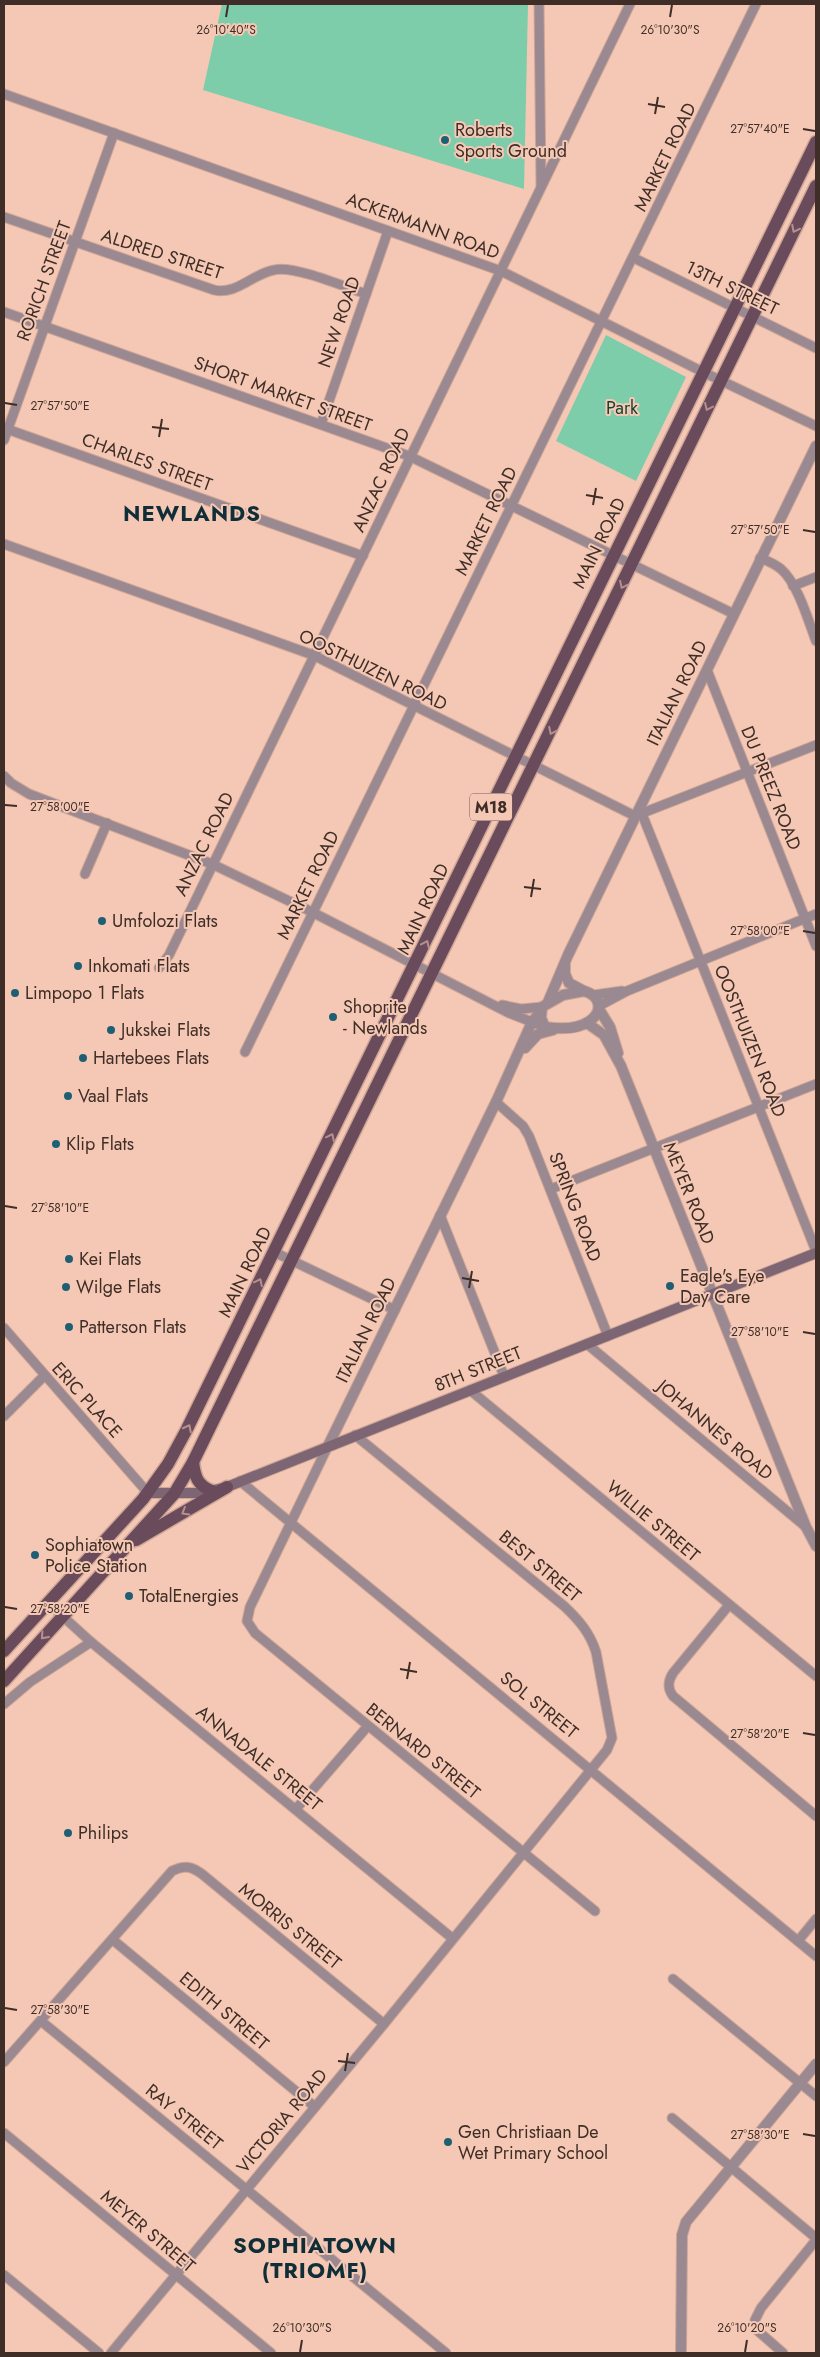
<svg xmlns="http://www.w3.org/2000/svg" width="820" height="2357" viewBox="0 0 820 2357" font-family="Jost,sans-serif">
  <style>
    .green { fill: #7dccaa }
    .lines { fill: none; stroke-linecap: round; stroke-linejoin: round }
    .minor-casing { stroke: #cda696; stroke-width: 11 }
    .tertiary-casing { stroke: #cda696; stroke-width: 12 }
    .secondary-casing { stroke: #cda696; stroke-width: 12 }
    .primary-casing { stroke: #cda696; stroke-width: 15 }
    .minor { stroke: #9b8992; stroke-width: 9 }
    .tertiary { stroke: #9b8992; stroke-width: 10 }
    .secondary { stroke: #7e6573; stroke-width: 10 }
    .primary { stroke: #6a4b5c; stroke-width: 12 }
    .oneway { stroke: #b6908d }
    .ticks { fill: none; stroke: #3f2e27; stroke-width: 2 }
    .poi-dot { fill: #1f5f74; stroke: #f5c8b5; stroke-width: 2 }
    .labels { text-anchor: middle; stroke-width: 4; stroke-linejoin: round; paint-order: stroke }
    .shield { fill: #f5c8b5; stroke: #765c52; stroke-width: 1 }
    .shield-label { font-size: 16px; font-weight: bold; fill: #3f2e27 }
    .poi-label { font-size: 18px; fill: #3f2e27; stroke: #f5c8b5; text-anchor: start }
    .street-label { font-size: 18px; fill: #3f2e27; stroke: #f5c8b5 }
    .park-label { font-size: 18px; fill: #113f2e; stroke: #f5c8b5 }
    .district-label { font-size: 22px; font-weight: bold; letter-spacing: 1px; fill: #102e38; stroke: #f5c8b5 }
    .ticks-label { font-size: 12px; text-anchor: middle; fill: #3f2e27; stroke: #f5c8b5; stroke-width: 4; stroke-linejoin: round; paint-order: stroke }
  </style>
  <rect width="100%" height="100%" fill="#f5c8b5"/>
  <g class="green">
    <path d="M222 4H528L524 189 203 90Z"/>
    <path d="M606 335 686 377 636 481 556 441Z"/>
  </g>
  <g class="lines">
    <defs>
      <g id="minor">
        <path d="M539 4 541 186"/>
        <path d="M4 94 501 271 703 372 816 426"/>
        <path d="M4 217 214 290C237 295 252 274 274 270 294 265 345 287 366 294"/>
        <path d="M634 258 816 348"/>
        <path d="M4 312 409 456 734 614"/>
        <path d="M321 424 388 231"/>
        <path d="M4 428 363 556"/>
        <path d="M4 440 114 133"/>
        <path d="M4 544 313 655 635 816 816 745"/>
        <path d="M760 558C768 561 775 564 781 569 798 584 808 620 816 641"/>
        <path d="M793 586 816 577"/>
        <path d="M707 670 816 946"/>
        <path d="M4 776 11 783 29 794 212 864 312 912 509 1013 545 1027"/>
        <path d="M642 814 816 1251"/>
        <path d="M85 874 107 823"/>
        <path d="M159 968 169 955 630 4"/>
        <path d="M594 995 622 991"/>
        <path d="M502 1005 521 1009 542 1007"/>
        <path d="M599 1006 627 991 816 914"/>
        <path d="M245 1052 756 4"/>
        <path d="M496 1102 523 1126 529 1136 608 1336"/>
        <path d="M551 1189 816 1084"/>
        <path d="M440 1215 504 1376"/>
        <path d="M274 1252 395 1310"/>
        <path d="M4 1328 148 1493"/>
        <path d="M587 1344 806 1527"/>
        <path d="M470 1390 816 1676"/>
        <path d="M4 1416 44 1376"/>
        <path d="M328 1446 250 1607 247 1621 255 1633 595 1911"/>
        <path d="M240 1481 816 1956"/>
        <path d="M47 1602 91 1642 452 1938"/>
        <path d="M729 1605 673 1673C668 1681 667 1688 673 1696L816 1816"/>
        <path d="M4 1704 30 1682 91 1642"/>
        <path d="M296 1809 367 1727"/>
        <path d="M113 1940 315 2107"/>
        <path d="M798 1941 816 1919"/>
        <path d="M673 1979 816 2096"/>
        <path d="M41 2021 446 2353"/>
        <path d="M4 2062 172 1871C184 1865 191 1866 202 1874L384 2024"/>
        <path d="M672 2118 816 2238"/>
        <path d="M4 2133 271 2353"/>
        <path d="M4 2275 99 2353"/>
        <path d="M111 2353 384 2024 607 1750 612 1738 596 1652C590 1633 579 1620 564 1606L355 1435"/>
        <path d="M783 2353 758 2331 755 2320 761 2308 816 2240"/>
      </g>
      <g id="tertiary">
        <path d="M565 965V974L569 983 584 991"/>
        <path d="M584 991C601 996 604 1012 588 1022 576 1030 559 1029 545 1027L541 1018 542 1007 563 995Z"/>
        <path d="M548 1002 568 955 816 446"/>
        <path d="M599 1009 610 1027 618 1053"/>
        <path d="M587 1023 604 1035 621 1066 806 1527 816 1546"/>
        <path d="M525 1048 538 1034 553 1030"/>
        <path d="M328 1446 496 1102 532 1022 541 1011"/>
        <path d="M681 2353 682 2235 686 2222 816 2064"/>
      </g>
      <path id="secondary" d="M148 1493H201L227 1487 816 1253"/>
      <g id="primary">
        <path d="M193 1462C195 1477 197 1485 212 1491"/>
        <path d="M136 1540 227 1487"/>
        <path d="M4 1651 143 1499 168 1464 187 1429 816 142"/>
        <path d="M4 1681 174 1494 193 1462 816 186"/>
      </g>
    </defs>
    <use href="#minor" class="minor-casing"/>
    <use href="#tertiary" class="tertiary-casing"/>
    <use href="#secondary" class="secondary-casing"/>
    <use href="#primary" class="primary-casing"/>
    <use href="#minor" class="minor"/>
    <use href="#tertiary" class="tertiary"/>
    <use href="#secondary" class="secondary"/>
    <use href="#primary" class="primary"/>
  </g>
  <defs><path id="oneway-chevron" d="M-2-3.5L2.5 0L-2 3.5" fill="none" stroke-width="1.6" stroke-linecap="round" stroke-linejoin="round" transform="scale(1.25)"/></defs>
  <g class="oneway">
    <use href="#oneway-chevron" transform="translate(795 229) rotate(117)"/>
    <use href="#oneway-chevron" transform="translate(708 407) rotate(115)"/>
    <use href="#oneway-chevron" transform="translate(623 585) rotate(116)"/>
    <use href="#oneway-chevron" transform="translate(552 731) rotate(116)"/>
    <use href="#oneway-chevron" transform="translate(426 944) rotate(-65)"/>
    <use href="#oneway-chevron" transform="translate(331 1137) rotate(-64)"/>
    <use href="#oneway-chevron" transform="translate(259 1282) rotate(-64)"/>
    <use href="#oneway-chevron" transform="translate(188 1428) rotate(-63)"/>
    <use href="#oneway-chevron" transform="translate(185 1512) rotate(150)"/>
    <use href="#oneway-chevron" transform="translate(44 1636) rotate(132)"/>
  </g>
  <path class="ticks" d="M226 17 228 5M670 17 672 5M648 104 665 107M655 114 658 97M803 129 815 131M5 403 17 405M152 427 169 429M159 437 162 419M586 495 603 498M593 505 596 488M803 530 815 532M5 805 17 806M524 887 541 889M531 897 534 879M803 931 815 933M5 1206 17 1208M462 1278 479 1281M469 1288 472 1271M803 1332 815 1334M5 1607 17 1609M400 1669 417 1672M407 1679 410 1662M803 1733 815 1735M5 2008 17 2010M338 2061 355 2063M345 2071 348 2053M803 2134 815 2136M300 2352 302 2340M745 2352 747 2340"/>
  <g class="poi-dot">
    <circle cx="445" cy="140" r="5"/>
    <circle cx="102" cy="921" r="5"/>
    <circle cx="78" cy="966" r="5"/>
    <circle cx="15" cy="993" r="5"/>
    <circle cx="333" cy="1017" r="5"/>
    <circle cx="111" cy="1030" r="5"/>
    <circle cx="83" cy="1058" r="5"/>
    <circle cx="68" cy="1096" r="5"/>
    <circle cx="56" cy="1144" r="5"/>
    <circle cx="69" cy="1259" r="5"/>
    <circle cx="670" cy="1286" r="5"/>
    <circle cx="66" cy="1287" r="5"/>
    <circle cx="69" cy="1327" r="5"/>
    <circle cx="35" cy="1555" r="5"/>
    <circle cx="129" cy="1596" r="5"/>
    <circle cx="68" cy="1833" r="5"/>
    <circle cx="448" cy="2142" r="5"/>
  </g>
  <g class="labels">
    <rect class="shield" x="470" y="793.5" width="42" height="27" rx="4"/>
    <g class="shield-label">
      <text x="491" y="813">M18</text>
    </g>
    <g class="poi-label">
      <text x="455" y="136">Roberts<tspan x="455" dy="21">Sports Ground</tspan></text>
      <text x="112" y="927">Umfolozi Flats</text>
      <text x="88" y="972">Inkomati Flats</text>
      <text x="25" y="999">Limpopo 1 Flats</text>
      <text x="343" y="1013">Shoprite<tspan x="343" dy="21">- Newlands</tspan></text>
      <text x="121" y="1036">Jukskei Flats</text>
      <text x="93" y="1064">Hartebees Flats</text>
      <text x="78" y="1102">Vaal Flats</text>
      <text x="66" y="1150">Klip Flats</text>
      <text x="79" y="1265">Kei Flats</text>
      <text x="680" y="1282">Eagle's Eye<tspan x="680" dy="21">Day Care</tspan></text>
      <text x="76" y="1293">Wilge Flats</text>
      <text x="79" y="1333">Patterson Flats</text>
      <text x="45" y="1551">Sophiatown<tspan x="45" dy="21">Police Station</tspan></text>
      <text x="139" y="1602">TotalEnergies</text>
      <text x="78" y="1839">Philips</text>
      <text x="458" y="2138">Gen Christiaan De<tspan x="458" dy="21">Wet Primary School</tspan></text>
    </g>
    <g class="street-label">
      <text transform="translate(665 157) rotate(-64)" y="6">MARKET ROAD</text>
      <text transform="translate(423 226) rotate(20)" y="6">ACKERMANN ROAD</text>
      <text transform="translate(162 254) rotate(18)" y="6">ALDRED STREET</text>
      <text transform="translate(44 281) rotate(-70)" y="6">RORICH STREET</text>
      <text transform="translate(732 288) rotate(26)" y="6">13TH STREET</text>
      <text transform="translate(339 322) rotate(-71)" y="6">NEW ROAD</text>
      <text transform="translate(283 394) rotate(20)" y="6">SHORT MARKET STREET</text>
      <text transform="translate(147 462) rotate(20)" y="6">CHARLES STREET</text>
      <text transform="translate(381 480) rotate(-65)" y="6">ANZAC ROAD</text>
      <text transform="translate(486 521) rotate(-64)" y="6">MARKET ROAD</text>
      <text transform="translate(599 543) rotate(-64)" y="6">MAIN ROAD</text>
      <text transform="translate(373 670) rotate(26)" y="6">OOSTHUIZEN ROAD</text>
      <text transform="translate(677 693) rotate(-64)" y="6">ITALIAN ROAD</text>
      <text transform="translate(771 788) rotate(68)" y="6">DU PREEZ ROAD</text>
      <text transform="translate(204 844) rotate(-64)" y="6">ANZAC ROAD</text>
      <text transform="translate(308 885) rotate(-64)" y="6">MARKET ROAD</text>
      <text transform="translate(423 909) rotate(-65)" y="6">MAIN ROAD</text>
      <text transform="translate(750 1041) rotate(68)" y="6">OOSTHUIZEN ROAD</text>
      <text transform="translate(689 1193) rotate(68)" y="6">MEYER ROAD</text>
      <text transform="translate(575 1207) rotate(69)" y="6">SPRING ROAD</text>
      <text transform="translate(245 1272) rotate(-64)" y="6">MAIN ROAD</text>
      <text transform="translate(366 1330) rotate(-64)" y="6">ITALIAN ROAD</text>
      <text transform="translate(478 1369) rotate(-22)" y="6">8TH STREET</text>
      <text transform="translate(87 1400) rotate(48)" y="6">ERIC PLACE</text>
      <text transform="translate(715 1430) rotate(40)" y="6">JOHANNES ROAD</text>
      <text transform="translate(653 1521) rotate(40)" y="6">WILLIE STREET</text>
      <text transform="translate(540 1566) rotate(40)" y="6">BEST STREET</text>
      <text transform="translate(539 1705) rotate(39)" y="6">SOL STREET</text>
      <text transform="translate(423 1751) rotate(39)" y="6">BERNARD STREET</text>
      <text transform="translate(259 1758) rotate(39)" y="6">ANNADALE STREET</text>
      <text transform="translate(290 1926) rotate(39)" y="6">MORRIS STREET</text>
      <text transform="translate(224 2011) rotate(40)" y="6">EDITH STREET</text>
      <text transform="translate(184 2117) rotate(39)" y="6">RAY STREET</text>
      <text transform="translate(282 2121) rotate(-50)" y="6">VICTORIA ROAD</text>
      <text transform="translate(148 2231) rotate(40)" y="6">MEYER STREET</text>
    </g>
    <g class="park-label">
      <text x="622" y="414">Park</text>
    </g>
    <g class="district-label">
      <text x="192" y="521">NEWLANDS</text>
      <text x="315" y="2253">SOPHIATOWN<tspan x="315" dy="25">(TRIOMF)</tspan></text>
    </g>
  </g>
  <g class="ticks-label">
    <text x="226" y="34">26°10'40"S</text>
    <text x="670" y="34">26°10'30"S</text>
    <text x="760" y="133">27°57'40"E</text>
    <text x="60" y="410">27°57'50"E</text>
    <text x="760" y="534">27°57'50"E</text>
    <text x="60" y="811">27°58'00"E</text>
    <text x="760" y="935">27°58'00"E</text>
    <text x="60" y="1212">27°58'10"E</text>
    <text x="760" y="1336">27°58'10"E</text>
    <text x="60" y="1613">27°58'20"E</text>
    <text x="760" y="1738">27°58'20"E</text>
    <text x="60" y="2014">27°58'30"E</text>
    <text x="760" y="2139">27°58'30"E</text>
    <text x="302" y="2332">26°10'30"S</text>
    <text x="747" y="2332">26°10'20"S</text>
  </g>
  <rect width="820" height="2357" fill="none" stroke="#3f2e27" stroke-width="10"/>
</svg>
